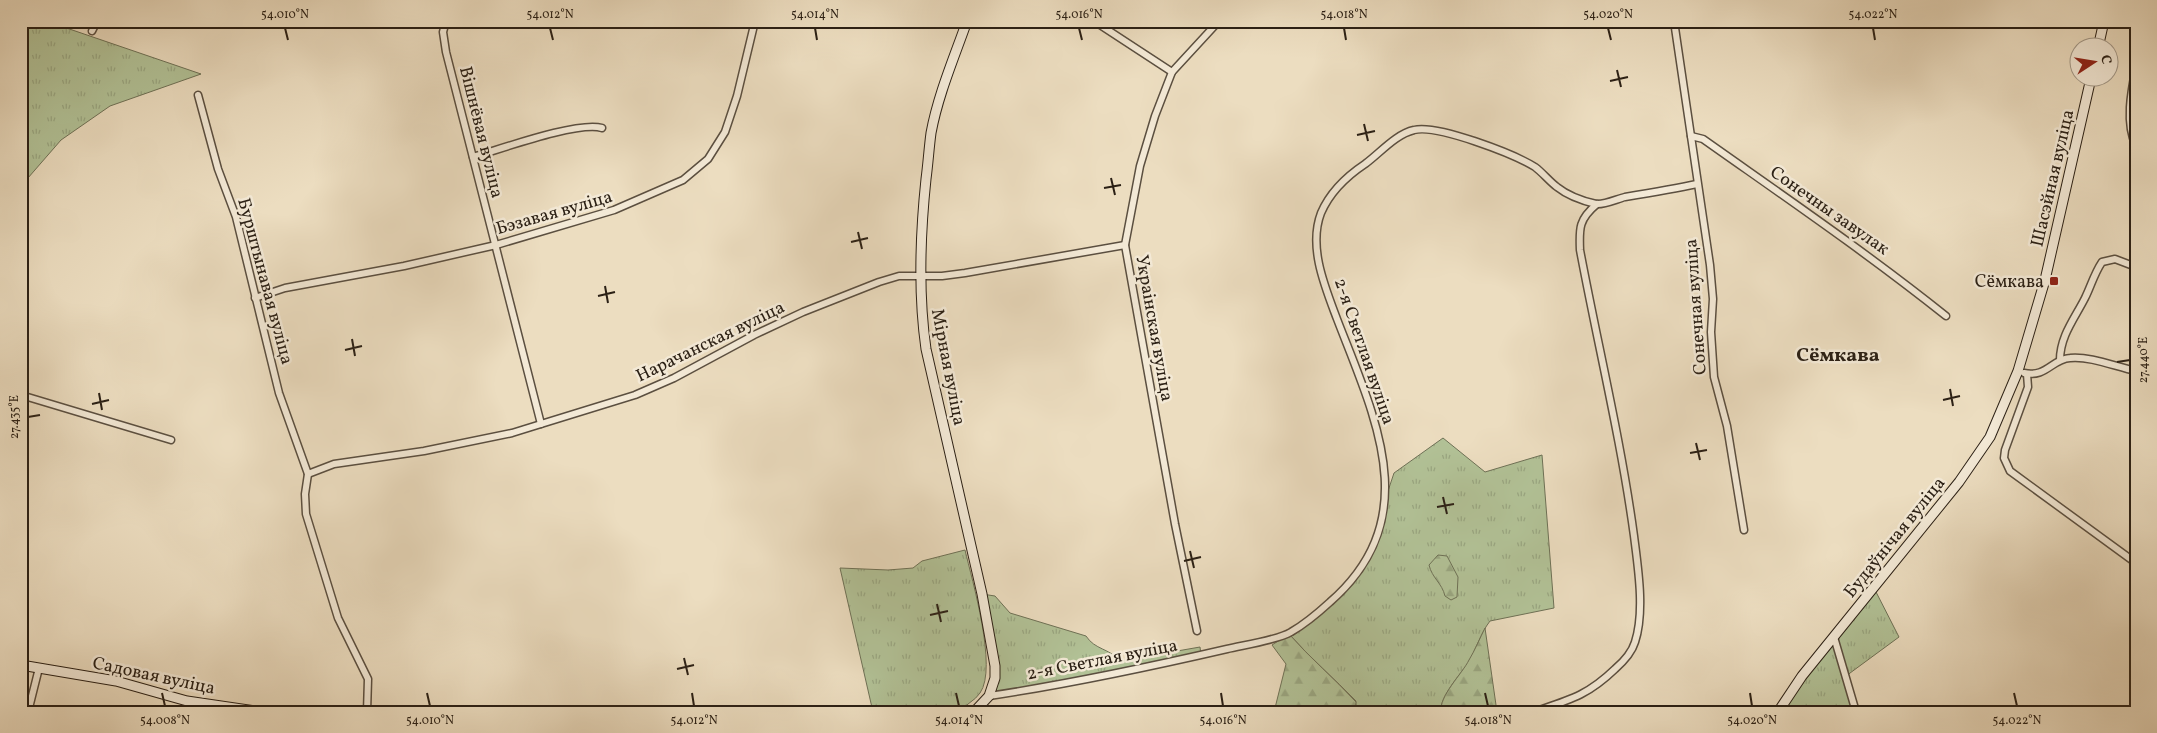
<svg xmlns="http://www.w3.org/2000/svg" width="2157" height="733" viewBox="0 0 2157 733" font-family="Vollkorn,serif">
  <style>
    .grass { fill: url(#grass-tufts); stroke: #6e7156 }
    .forest { fill: url(#forest-firs); stroke: #6e7156 }
    .lines { fill: none; stroke-linecap: round; stroke-linejoin: round }
    .street-casing { stroke: #5b4f40; stroke-width: 9 }
    .secondary-casing { stroke: #2b2015; stroke-width: 11 }
    .street { stroke: #f3e9d6; stroke-width: 6 }
    .secondary { stroke: #f3e9d6; stroke-width: 9 }
    .ticks { fill: none; stroke: #2b2015; stroke-width: 2 }
    .poi-dot { fill: #8f2418; stroke: #f3e9d6; stroke-width: 2 }
    .labels { text-anchor: middle; stroke-width: 5; stroke-linejoin: round; paint-order: stroke }
    .street-label { font-size: 18px; fill: #2b2015; stroke: #f3e9d6 }
    .poi-label { font-size: 18px; fill: #2b2015; stroke: #f3e9d6; text-anchor: end }
    .quarter-label { font-size: 20px; font-weight: bold; fill: #2b2015; stroke: #f3e9d6 }
    .neatline { fill: none; stroke: #2b2015; stroke-width: 2 }
    .ticks-label { font-size: 12px; text-anchor: middle; fill: #2b2015 }
  </style>
  <defs>
    <pattern id="grass-tufts" width="24" height="20" patternUnits="userSpaceOnUse" patternTransform="scale(1.25)"><rect width="24" height="20" fill="#b2c297"/><path d="M3 7l-1-3M5 7V3M7 7l1-3M15 17l-1-3M17 17v-4M19 17l1-3" fill="none" stroke="#99a681"/></pattern>
    <pattern id="forest-firs" width="22" height="20" patternUnits="userSpaceOnUse" patternTransform="scale(1.25)"><rect width="22" height="20" fill="#b2c297"/><path d="M5 1l3.5 6h-7zM16 11l3.5 6h-7z" fill="#99a681"/></pattern>
  </defs>
  <rect width="100%" height="100%" fill="#ecddc0"/>
  <filter id="stains"><feTurbulence type="fractalNoise" baseFrequency=".004" numOctaves="4"/><feColorMatrix values="0 0 0 0 .2 0 0 0 0 .09 0 0 0 0 .02 0 0 0 .5 -.17"/></filter>
  <radialGradient id="worn" r=".72"><stop offset=".6" stop-color="#630" stop-opacity="0"/><stop offset="1" stop-color="#630" stop-opacity=".3"/></radialGradient>
  <g class="grass">
    <path d="M21 21H46L201 74 110 106 61 140 21 186Z"/>
    <path d="M1443 438 1485 472 1542 455 1554 608 1490 621C1480 634 1476 650 1468 663 1460 675 1439 697 1441 712H1355L1356 701C1334 678 1310 658 1289 634L1346 588 1380 530 1386 497 1394 473Z"/>
    <path d="M965 550C972 580 998 668 980 693 975 701 965 704 960 712H873L840 568 888 570 913 568 922 561Z"/>
    <path d="M1874 588 1899 637 1846 676 1856 712H1778Z"/>
    <path d="M982 594 995 596 1010 613 1086 636C1095 650 1109 648 1120 661L1200 647 1201 655 989 696 993 686Z"/>
  </g>
  <g class="forest">
    <path d="M1438 555 1447 556 1458 577 1457 597 1451 600 1445 596C1442 583 1432 578 1429 565Z"/>
    <path d="M1485 628 1497 712H1441C1439 696 1462 674 1469 660 1475 650 1480 638 1485 628Z"/>
    <path d="M1289 634C1310 658 1334 678 1356 702L1355 712H1274L1286 664 1272 645Z"/>
  </g>
  <g class="lines">
    <defs>
      <g id="street">
        <path d="M446 21 443 32 446 52 541 424"/>
        <path d="M1094 21 1172 72"/>
        <path d="M1674 21 1710 265 1713 299 1711 332 1714 377 1727 426 1744 530"/>
        <path d="M92 31 97 21"/>
        <path d="M2136 67C2131 92 2125 123 2136 146"/>
        <path d="M198 95 218 169 236 217 279 393 308 474 305 494 306 514 338 618 368 679 367 712"/>
        <path d="M1691 136 1703 139C1785 197 1867 253 1946 316"/>
        <path d="M473 157C501 149 578 121 602 128"/>
        <path d="M255 298 285 288 404 266 496 245 614 210 683 180 708 159 725 132 737 96 755 21"/>
        <path d="M2060 360C2060 336 2075 318 2085 298 2091 286 2094 274 2102 262L2115 259 2136 267"/>
        <path d="M2024 373C2046 378 2052 359 2070 358 2091 356 2116 367 2136 371"/>
        <path d="M2027 374 2028 387 2005 450 2004 458 2010 471 2136 563"/>
        <path d="M21 395 171 440"/>
        <path d="M308 474 334 464 424 451 512 433 541 424 635 395 674 378 754 335 803 312 879 282 899 276H942L965 273 1125 245"/>
        <path d="M1197 631 1175 524 1125 245 1140 166 1155 116 1172 72 1219 21"/>
        <path d="M1834 637 1856 712"/>
        <path d="M989 696C1069 684 1149 667 1227 649 1244 645 1278 640 1291 632 1305 624 1318 613 1330 602 1426 518 1375 418 1337 319 1325 287 1308 247 1321 213 1330 192 1347 176 1365 164 1380 153 1396 134 1414 130 1437 124 1514 154 1535 167 1543 173 1549 181 1557 187 1567 195 1583 201 1596 204 1604 205 1617 199 1625 197 1649 193 1673 189 1697 184"/>
        <path d="M28 712 39 668"/>
        <path d="M1533 712C1569 700 1587 696 1615 669 1623 662 1632 652 1635 642 1645 611 1638 568 1634 536 1621 440 1598 346 1580 250 1579 228 1579 219 1597 204"/>
      </g>
      <g id="secondary">
        <path d="M967 21C954 58 938 95 931 133 929 148 928 164 926 179 920 236 918 293 926 349L982 594 995 666V678L989 696 974 712"/>
        <path d="M2098 48 2104 21"/>
        <path d="M21 665 116 681 187 701 263 712"/>
        <path d="M1778 712 1802 676 1959 482 1990 437 2018 371 2045 280 2091 78"/>
      </g>
    </defs>
    <use href="#street" class="street-casing"/>
    <use href="#secondary" class="secondary-casing"/>
    <use href="#street" class="street"/>
    <use href="#secondary" class="secondary"/>
  </g>
  <path class="ticks" d="M285 28 288 40M550 28 553 40M815 28 817 40M1079 28 1082 40M1344 28 1346 40M1608 28 1611 40M1873 28 1875 40M1617 70 1621 87M1610 81 1628 77M1364 124 1368 141M1357 135 1375 131M1111 178 1115 195M1104 188 1121 185M858 232 862 249M851 242 868 238M605 286 608 303M598 296 615 292M352 339 355 356M345 350 362 346M2117 362 2130 360M1950 389 1953 406M99 393 102 410M1943 400 1960 396M92 404 109 400M28 417 40 415M1696 443 1700 460M1690 453 1707 450M1443 497 1447 514M1437 507 1454 504M1190 551 1194 568M1184 561 1201 557M937 604 941 622M930 615 948 611M684 658 688 675M677 669 694 665M162 693 165 706M427 693 430 706M692 693 694 706M956 693 959 706M1221 693 1223 706M1485 693 1488 706M1750 693 1752 706M2014 693 2017 706"/>
  <rect class="poi-dot" x="2049" y="276" width="10" height="10" rx="2.5"/>
  <g class="labels">
    <g class="street-label">
      <text transform="translate(482 132) rotate(76)" y="6">Вішнёвая вуліца</text>
      <text transform="translate(2052 178) rotate(-77)" y="6">Шасэйная вуліца</text>
      <text transform="translate(1830 210) rotate(35)" y="6">Сонечны завулак</text>
      <text transform="translate(554 212) rotate(-16)" y="6">Бэзавая вуліца</text>
      <text transform="translate(266 281) rotate(75)" y="6">Бурштынавая вуліца</text>
      <text transform="translate(1695 307) rotate(-94)" y="6">Сонечная вуліца</text>
      <text transform="translate(1155 328) rotate(80)" y="6">Украінская вуліца</text>
      <text transform="translate(710 341) rotate(-26)" y="6">Нарачанская вуліца</text>
      <text transform="translate(1365 351) rotate(71)" y="6">2-я Светлая вуліца</text>
      <text transform="translate(949 367) rotate(79)" y="6">Мірная вуліца</text>
      <text transform="translate(1894 537) rotate(-51)" y="6">Будаўнічая вуліца</text>
      <text transform="translate(1102 659) rotate(-11)" y="6">2-я Светлая вуліца</text>
      <text transform="translate(154 675) rotate(12)" y="6">Садовая вуліца</text>
    </g>
    <g class="poi-label">
      <text x="2044" y="287">Сёмкава</text>
    </g>
    <g class="quarter-label">
      <text x="1838" y="361">Сёмкава</text>
    </g>
  </g>
  <rect width="2157" height="733" fill="none" stroke="#ecddc0" stroke-width="55"/>
  <g transform="translate(2094 62) rotate(78)"><circle r="24" fill="#f3e9d6" stroke="#a39989"/>
  <path d="M0-4L9 19L0 12L-9 19Z" fill="#8f2418"/>
  <text y="-8" font-size="14" font-weight="bold" text-anchor="middle" fill="#2b2015">С</text>
  </g>
  <rect x="28" y="28" width="2102" height="678" class="neatline"/>
  <g class="ticks-label">
    <text x="285" y="18">54.010°N</text>
    <text x="550" y="18">54.012°N</text>
    <text x="815" y="18">54.014°N</text>
    <text x="1079" y="18">54.016°N</text>
    <text x="1344" y="18">54.018°N</text>
    <text x="1608" y="18">54.020°N</text>
    <text x="1873" y="18">54.022°N</text>
    <text transform="translate(2143 360) rotate(-90)" y="4">27.440°E</text>
    <text transform="translate(14 417) rotate(-90)" y="4">27.435°E</text>
    <text x="165" y="724">54.008°N</text>
    <text x="430" y="724">54.010°N</text>
    <text x="694" y="724">54.012°N</text>
    <text x="959" y="724">54.014°N</text>
    <text x="1223" y="724">54.016°N</text>
    <text x="1488" y="724">54.018°N</text>
    <text x="1752" y="724">54.020°N</text>
    <text x="2017" y="724">54.022°N</text>
  </g>
  <rect width="100%" height="100%" filter="url(#stains)"/>
  <rect width="100%" height="100%" fill="url(#worn)"/>
</svg>
